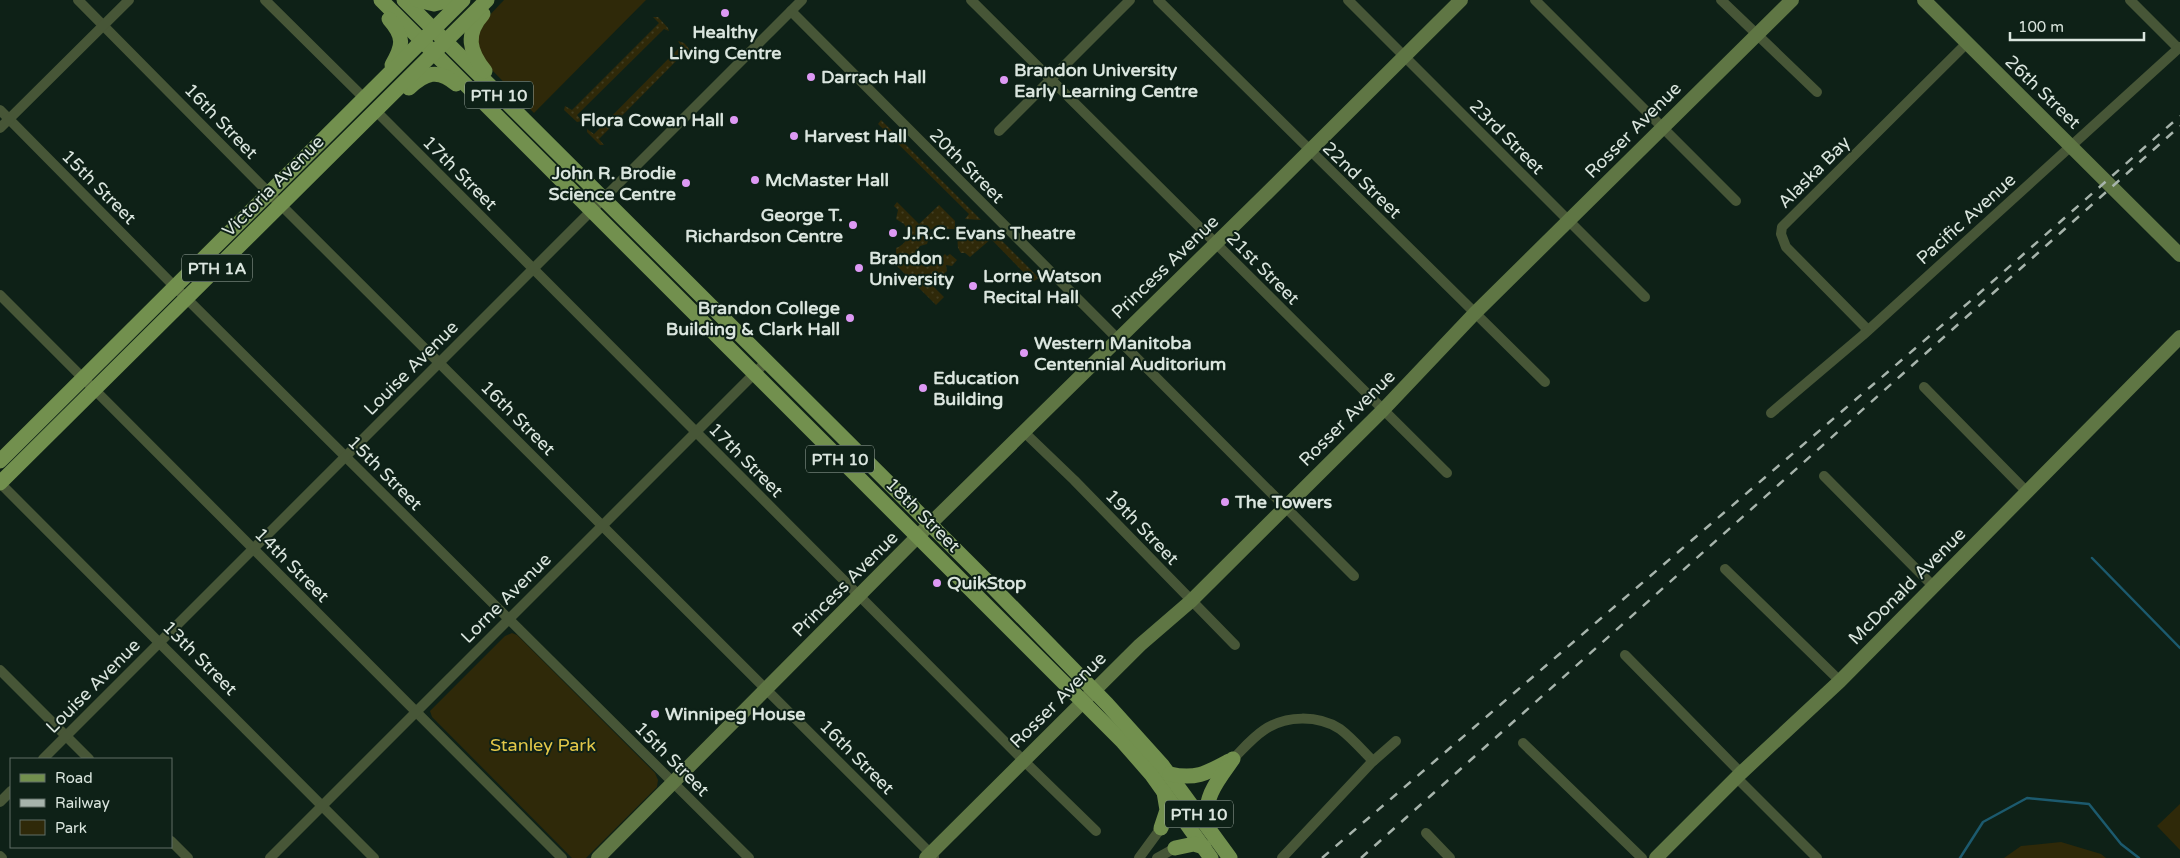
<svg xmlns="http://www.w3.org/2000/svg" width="2180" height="858" viewBox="0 0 2180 858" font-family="'Varela Round',sans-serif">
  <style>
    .grass { fill: url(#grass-dots) }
    .park { fill: #2f2909 }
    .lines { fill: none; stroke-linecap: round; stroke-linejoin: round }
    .stream { stroke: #1c5a6e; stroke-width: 2.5 }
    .street { stroke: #475637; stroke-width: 10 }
    .secondary { stroke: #5f7644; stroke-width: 14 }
    .primary { stroke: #72904e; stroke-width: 15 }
    .rail { stroke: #a7b4ac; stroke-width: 2.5; stroke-dasharray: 9 9; stroke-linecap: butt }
    .poi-dot { fill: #dd99f4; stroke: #0e2117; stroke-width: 2 }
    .labels { text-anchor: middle; stroke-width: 4; stroke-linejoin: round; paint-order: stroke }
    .shield { fill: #0e2117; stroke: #9daaa2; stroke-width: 1 }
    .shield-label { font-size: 16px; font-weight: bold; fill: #dae5de }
    .poi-label { font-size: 18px; font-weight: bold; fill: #dae5de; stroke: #0e2117; text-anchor: start }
    .street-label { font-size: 18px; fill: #dae5de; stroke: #0e2117 }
    .park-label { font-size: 18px; fill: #e2c849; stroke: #0e2117 }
  </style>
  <defs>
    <pattern id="grass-dots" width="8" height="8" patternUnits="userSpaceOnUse" patternTransform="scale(1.25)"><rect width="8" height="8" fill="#2f2909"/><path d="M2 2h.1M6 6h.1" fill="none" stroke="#433e21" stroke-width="1.8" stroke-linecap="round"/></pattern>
  </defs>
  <rect width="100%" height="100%" fill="#0e2117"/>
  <g class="grass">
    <path d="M653 17H658L668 28 669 31 664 29 577 115 582 121 577 122 564 110 565 106 572 110 659 23Z"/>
    <path d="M678 41 684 43 692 52V56L686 51 599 139 604 145H600L587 132V129L594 134 681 46Z"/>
    <path d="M881 120 981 220 965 219 969 214 878 124Z"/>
    <path d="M897 202 919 224 939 205 955 221V229H931L928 232 931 235V241H928L927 244 920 246 916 252 919 263 926 267 935 264 945 254 947 256 950 254 957 260 952 266 946 265 947 271 932 285 944 297 936 305 893 262 898 258 896 256V248C907 244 911 234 904 224L896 219 898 210 894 206Z"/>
    <path d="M961 230 992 231 1039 278 1034 281 1030 279 991 239 970 257 965 253H961L958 248 957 234Z"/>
  </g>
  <g class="park">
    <path d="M504 0H646L534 113 487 65 481 57 477 38 486 19Z"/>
    <path d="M512 633 517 635 655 773 658 780 657 787 586 858H572L432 717 430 711 505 636Z"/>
    <path d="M2180 804V850L2157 826Z"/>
    <path d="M2061 842 2101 854 2106 858H2004L2021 846Z"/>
  </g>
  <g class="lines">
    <g class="stream">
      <path d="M2092 558 2180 648"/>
      <path d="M1960 858 1983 822 2027 798 2089 804 2121 844 2139 858"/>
    </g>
    <g class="street">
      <path d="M78 0 269 193 934 857"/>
      <path d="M265 0 364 98"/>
      <path d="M971 0 1447 473"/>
      <path d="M1158 0 1545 382"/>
      <path d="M1348 0 1645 297"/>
      <path d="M1535 0 1736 201"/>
      <path d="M1721 0 1817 92"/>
      <path d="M2130 0 2178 48"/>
      <path d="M791 11 1354 576"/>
      <path d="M0 110 175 287 749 858"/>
      <path d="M375 110 1024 761 1096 831"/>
      <path d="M0 128 129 0"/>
      <path d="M999 131 1130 0"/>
      <path d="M0 295 562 858"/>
      <path d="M1868 330 1786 247 1781 234 1782 227 1967 43"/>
      <path d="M1924 387 2027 492"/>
      <path d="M1771 413 1863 335 2180 47"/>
      <path d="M1024 432 1074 480 1235 645"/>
      <path d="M1824 476 1933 586"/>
      <path d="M0 483 374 858"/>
      <path d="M1725 569 1840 681"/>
      <path d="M1625 655 1741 773"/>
      <path d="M0 670 89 759"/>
      <path d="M1523 743 1642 858"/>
      <path d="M43 759 802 0"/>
      <path d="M1233 759C1243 749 1252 738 1264 730 1286 715 1318 715 1340 729 1352 738 1362 750 1373 761"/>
      <path d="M1737 778 1817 858"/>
      <path d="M0 802 11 791"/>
      <path d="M1426 833 1450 858"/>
      <path d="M171 841 188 858"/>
      <path d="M0 856 2 858"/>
      <path d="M270 858 766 362"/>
      <path d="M1139 858 1161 828"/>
      <path d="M1157 858 1175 848"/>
      <path d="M1282 858 1371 763 1396 741"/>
    </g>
    <g class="secondary">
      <path d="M1924 0 2180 255"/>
      <path d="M598 858 929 525 1263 197 1461 0"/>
      <path d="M926 858 1140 645 1191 601 1383 410 1474 314 1792 0"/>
      <path d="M1656 858 1741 773 1840 681 2180 337"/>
    </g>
    <g class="primary">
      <path d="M381 0 1123 742 1151 774 1211 858"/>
      <path d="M404 0 980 574 1107 704 1162 765 1230 858"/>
      <path d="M417 0 434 4 450 0"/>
      <path d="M483 14C465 34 469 51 485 71"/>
      <path d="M389 19C405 37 403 46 392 65"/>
      <path d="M409 88C425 73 438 68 456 84"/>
      <path d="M0 461 463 0"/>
      <path d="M0 483 487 0"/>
      <path d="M1170 774C1195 780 1207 773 1229 761"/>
      <path d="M1208 825C1202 798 1218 780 1233 759"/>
      <path d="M1161 828 1167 810 1164 792"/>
      <path d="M1175 848 1194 844 1204 847"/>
    </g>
    <g class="rail">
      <path d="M1322 858 1975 297 2180 116"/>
      <path d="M1361 858 2180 126"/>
    </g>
  </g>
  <g class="poi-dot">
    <circle cx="725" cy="13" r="5"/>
    <circle cx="811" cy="77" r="5"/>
    <circle cx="1004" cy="80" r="5"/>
    <circle cx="734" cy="120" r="5"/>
    <circle cx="794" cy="136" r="5"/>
    <circle cx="755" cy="180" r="5"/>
    <circle cx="686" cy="183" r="5"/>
    <circle cx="853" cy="225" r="5"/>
    <circle cx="893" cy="233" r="5"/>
    <circle cx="859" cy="268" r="5"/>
    <circle cx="973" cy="286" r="5"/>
    <circle cx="850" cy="318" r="5"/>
    <circle cx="1024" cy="353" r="5"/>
    <circle cx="923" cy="388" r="5"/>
    <circle cx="1225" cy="502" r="5"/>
    <circle cx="937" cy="583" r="5"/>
    <circle cx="655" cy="714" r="5"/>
  </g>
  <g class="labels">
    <g class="shield">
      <rect x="465" y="81.5" width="68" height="27" rx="4"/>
      <rect x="182" y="254.5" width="70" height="27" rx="4"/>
      <rect x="806" y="445.5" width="68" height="27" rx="4"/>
      <rect x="1165" y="800.5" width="68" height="27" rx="4"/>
    </g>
    <g class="shield-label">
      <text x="499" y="101">PTH 10</text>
      <text x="217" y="274">PTH 1A</text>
      <text x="840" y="465">PTH 10</text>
      <text x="1199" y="820">PTH 10</text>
    </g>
    <g class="poi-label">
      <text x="725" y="38" text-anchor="middle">Healthy<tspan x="725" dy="21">Living Centre</tspan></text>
      <text x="1014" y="76">Brandon University<tspan x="1014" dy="21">Early Learning Centre</tspan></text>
      <text x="821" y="83">Darrach Hall</text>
      <text x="724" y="126" text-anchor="end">Flora Cowan Hall</text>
      <text x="804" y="142">Harvest Hall</text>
      <text x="676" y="179" text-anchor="end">John R. Brodie<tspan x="676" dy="21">Science Centre</tspan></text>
      <text x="765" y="186">McMaster Hall</text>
      <text x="843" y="221" text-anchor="end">George T.<tspan x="843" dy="21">Richardson Centre</tspan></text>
      <text x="903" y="239">J.R.C. Evans Theatre</text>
      <text x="869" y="264">Brandon<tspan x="869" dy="21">University</tspan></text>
      <text x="983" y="282">Lorne Watson<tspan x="983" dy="21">Recital Hall</tspan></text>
      <text x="840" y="314" text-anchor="end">Brandon College<tspan x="840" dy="21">Building &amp; Clark Hall</tspan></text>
      <text x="1034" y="349">Western Manitoba<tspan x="1034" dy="21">Centennial Auditorium</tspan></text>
      <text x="933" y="384">Education<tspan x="933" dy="21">Building</tspan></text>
      <text x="1235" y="508">The Towers</text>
      <text x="947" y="589">QuikStop</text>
      <text x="665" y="720">Winnipeg House</text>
    </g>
    <g class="street-label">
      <text transform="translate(2043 92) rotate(44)" y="6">26th Street</text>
      <text transform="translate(221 121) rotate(46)" y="6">16th Street</text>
      <text transform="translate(1633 130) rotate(-45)" y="6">Rosser Avenue</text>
      <text transform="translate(1507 137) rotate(45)" y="6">23rd Street</text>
      <text transform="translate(967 166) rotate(45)" y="6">20th Street</text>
      <text transform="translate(1814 172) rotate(-45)" y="6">Alaska Bay</text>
      <text transform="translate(460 173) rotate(45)" y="6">17th Street</text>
      <text transform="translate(1362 180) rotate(44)" y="6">22nd Street</text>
      <text transform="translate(273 186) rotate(-45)" y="6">Victoria Avenue</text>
      <text transform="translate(99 187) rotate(45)" y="6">15th Street</text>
      <text transform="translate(1966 219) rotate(-42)" y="6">Pacific Avenue</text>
      <text transform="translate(1165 267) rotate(-44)" y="6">Princess Avenue</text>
      <text transform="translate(1263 268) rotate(45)" y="6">21st Street</text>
      <text transform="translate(411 368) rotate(-45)" y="6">Louise Avenue</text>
      <text transform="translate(518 418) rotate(45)" y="6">16th Street</text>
      <text transform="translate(1347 418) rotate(-45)" y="6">Rosser Avenue</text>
      <text transform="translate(746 460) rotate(45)" y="6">17th Street</text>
      <text transform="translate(385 473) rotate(45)" y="6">15th Street</text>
      <text transform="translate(923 515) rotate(45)" y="6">18th Street</text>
      <text transform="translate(1142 527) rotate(46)" y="6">19th Street</text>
      <text transform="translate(292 565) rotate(45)" y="6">14th Street</text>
      <text transform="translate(845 584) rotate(-45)" y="6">Princess Avenue</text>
      <text transform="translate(1907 586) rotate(-45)" y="6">McDonald Avenue</text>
      <text transform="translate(506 598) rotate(-45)" y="6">Lorne Avenue</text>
      <text transform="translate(200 658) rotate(45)" y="6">13th Street</text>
      <text transform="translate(93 686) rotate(-45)" y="6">Louise Avenue</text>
      <text transform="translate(1058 700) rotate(-45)" y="6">Rosser Avenue</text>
      <text transform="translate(857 757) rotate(45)" y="6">16th Street</text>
      <text transform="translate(672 759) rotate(45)" y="6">15th Street</text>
    </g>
    <g class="park-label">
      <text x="543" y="751">Stanley Park</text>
    </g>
  </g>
  <rect x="10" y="758" width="162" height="90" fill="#0e2117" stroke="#606f67"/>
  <rect x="20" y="774" width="25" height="8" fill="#72904e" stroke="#606f67"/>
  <text x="55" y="783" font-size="15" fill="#dae5de">Road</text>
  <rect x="20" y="799" width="25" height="8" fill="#a7b4ac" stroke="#606f67"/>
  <text x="55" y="808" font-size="15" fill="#dae5de">Railway</text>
  <rect x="20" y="820" width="25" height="15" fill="#2f2909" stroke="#606f67"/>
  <text x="55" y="833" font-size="15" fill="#dae5de">Park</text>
  <path d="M2010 32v8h134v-8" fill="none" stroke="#dae5de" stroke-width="2.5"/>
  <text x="2018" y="32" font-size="15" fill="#dae5de" stroke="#0e2117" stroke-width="4" paint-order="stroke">100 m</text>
</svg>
